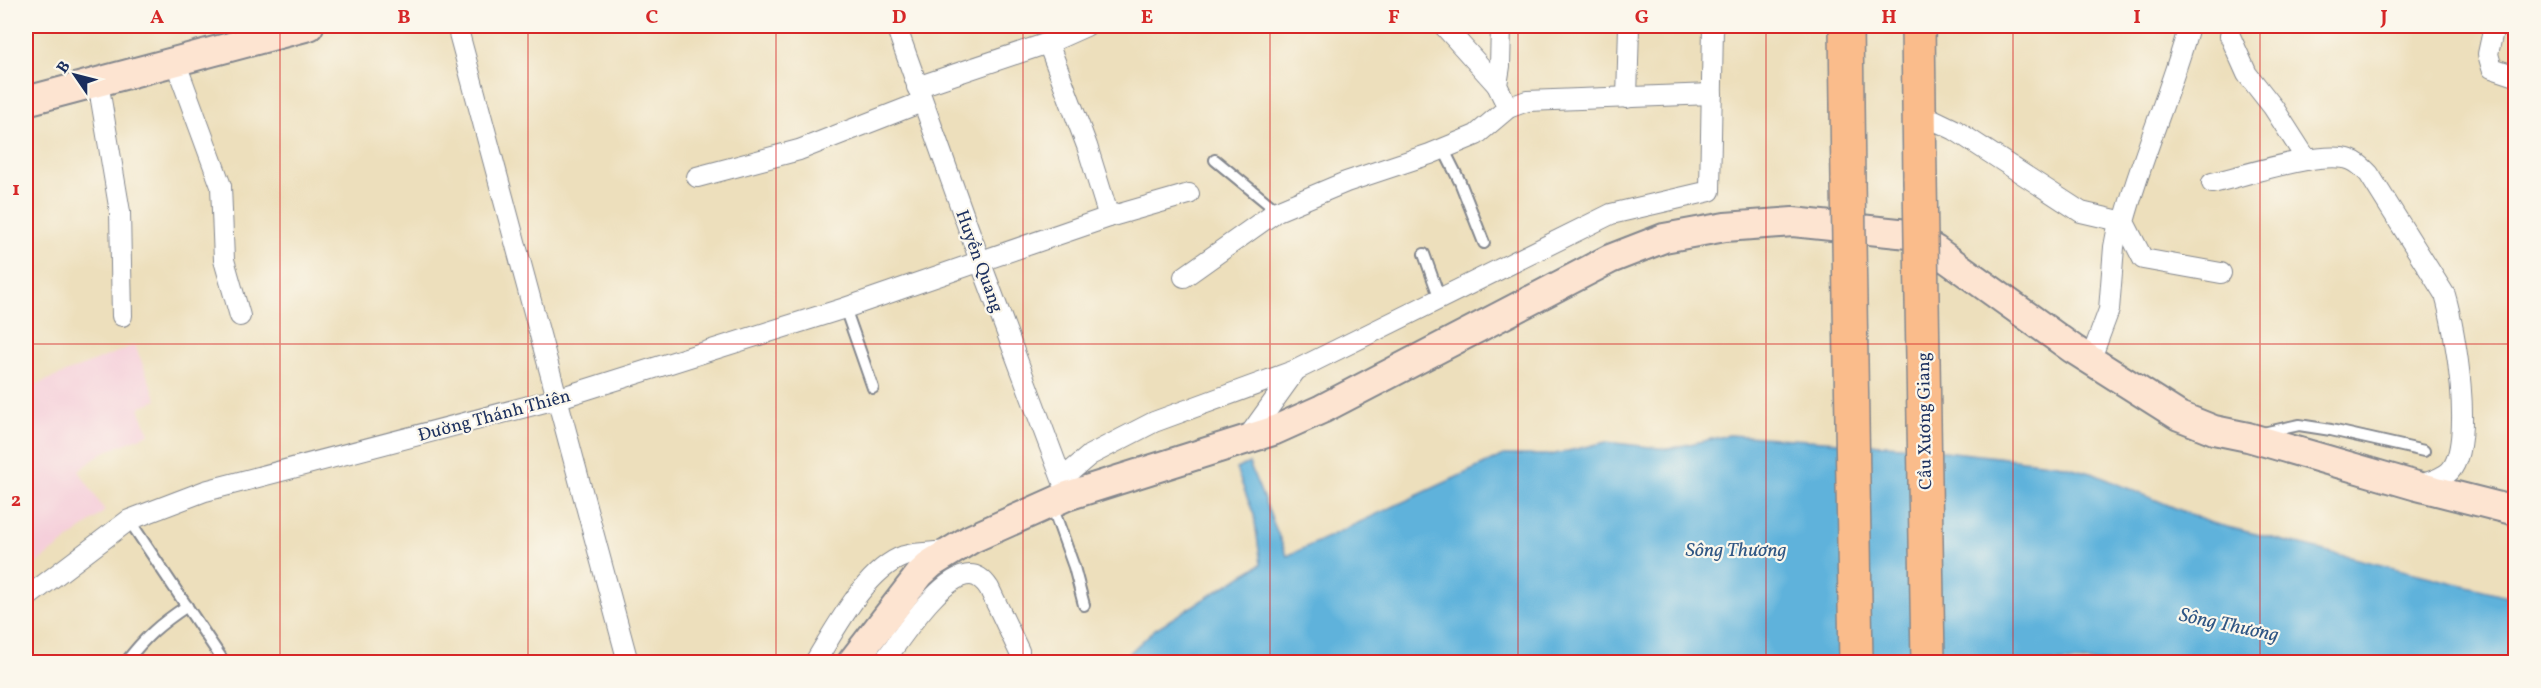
<svg xmlns="http://www.w3.org/2000/svg" width="2541" height="688" viewBox="0 0 2541 688" font-family="Vollkorn,serif">
  <style>
    .built { fill: #f5cfda }
    .water { fill: #5fb2db; stroke: #3d709c; stroke-width: 1.5 }
    .lines { fill: none; stroke-linecap: round; stroke-linejoin: round }
    .lane-casing { stroke: #84878d; stroke-width: 14 }
    .street-casing { stroke: #84878d; stroke-width: 22 }
    .secondary-casing { stroke: #84878d; stroke-width: 32 }
    .highway-casing { stroke: #84878d; stroke-width: 36 }
    .lane { stroke: #fff; stroke-width: 10 }
    .street { stroke: #fff; stroke-width: 20 }
    .secondary { stroke: #fde4d1; stroke-width: 28 }
    .highway { stroke: #fabc8b; stroke-width: 33 }
    .highway-bridge-casing { stroke: #84878d; stroke-width: 36; stroke-linecap: butt }
    .highway-bridge { stroke: #fabc8b; stroke-width: 33 }
    .grid { fill: none; stroke: #d62828; stroke-width: 1.5; stroke-opacity: 0.55 }
    .labels { text-anchor: middle; stroke-width: 4.5; stroke-linejoin: round; paint-order: stroke }
    .street-label { font-size: 18px; fill: #1b2f5e; stroke: #fbf7ec }
    .water-label { font-size: 20px; font-style: italic; fill: #2f5684; stroke: #fbf7ec }
    .neatline { fill: none; stroke: #d62828; stroke-width: 2 }
    .grid-label { font-size: 20px; text-anchor: middle; font-weight: bold; fill: #d62828 }
  </style>
  <rect width="100%" height="100%" fill="#fbf7ec"/>
  <filter id="ink" filterUnits="userSpaceOnUse"><feTurbulence type="fractalNoise" baseFrequency=".0167" numOctaves="2"/><feDisplacementMap in="SourceGraphic" scale="12" xChannelSelector="R" yChannelSelector="G"/><feConvolveMatrix kernelMatrix="1 2 1 2 8 2 1 2 1" color-interpolation-filters="sRGB"/></filter>
  <filter id="wash" filterUnits="userSpaceOnUse"><feTurbulence type="fractalNoise" baseFrequency=".008" numOctaves="4" result="noise"/><feDisplacementMap in="SourceGraphic" scale="24" xChannelSelector="R" yChannelSelector="G"/><feGaussianBlur stdDeviation="1.35" result="paint"/><feColorMatrix in="noise" values="0 0 0 0 0 0 0 0 0 0 0 0 0 0 0 0 0 1.4 0 .05"/><feComposite in="paint" operator="in"/></filter>
  <g filter="url(#wash)">
    <rect width="100%" height="100%" fill="#eddfbc"/>
    <path class="built" d="M135 345 157 400 139 408 149 434 102 453 79 471 105 511 26 572V412L34 407 30 387Z"/>
    <path class="water" d="M1729 435 1901 446 2058 464 2094 474 2211 523 2516 598 2515 662H1120L1155 629 1261 564 1254 515 1236 469 1249 463 1287 556 1504 455H1551L1606 442 1668 449Z"/>
  </g>
  <g filter="url(#ink)">
    <g class="lines">
      <defs>
        <g id="lane">
          <path d="M1443 148 1460 182 1484 243"/>
          <path d="M1215 160 1277 211"/>
          <path d="M1424 254 1440 299"/>
          <path d="M845 308 873 388"/>
          <path d="M2263 433 2299 425 2331 430 2424 451"/>
          <path d="M1051 503 1074 567 1084 605"/>
          <path d="M129 520 224 662"/>
          <path d="M126 662C145 637 160 624 187 606"/>
        </g>
        <g id="street">
          <path d="M457 26 628 662"/>
          <path d="M896 26 980 261 1066 490"/>
          <path d="M1444 26 1497 85"/>
          <path d="M1501 26 1500 66 1497 85 1508 108"/>
          <path d="M2189 26C2171 92 2142 155 2124 222L2143 259 2221 273"/>
          <path d="M2494 26 2488 54 2492 68 2516 76"/>
          <path d="M2230 36 2247 74 2273 107 2307 160"/>
          <path d="M1048 43 1087 146 1109 217"/>
          <path d="M175 61 221 186 224 260 240 316"/>
          <path d="M98 82 120 212 122 316"/>
          <path d="M917 87 1048 43 1086 26"/>
          <path d="M1627 98 1629 26"/>
          <path d="M1930 118 1955 130 2081 212 2124 222"/>
          <path d="M697 177 799 150 922 102"/>
          <path d="M2212 183C2244 176 2322 149 2351 160 2359 163 2363 168 2369 174L2445 295C2455 329 2475 444 2450 471 2442 479 2428 482 2417 486"/>
          <path d="M1184 277 1277 211 1346 182 1430 154 1476 135 1508 108 1527 101 1712 94"/>
          <path d="M2090 361 2109 310 2114 247 2119 221"/>
          <path d="M1245 441 1296 370"/>
          <path d="M1063 478 1090 455 1154 422 1296 370 1611 214 1710 191 1713 26"/>
          <path d="M26 598 129 520 205 491 556 399 845 308 1109 217 1189 194"/>
          <path d="M815 662C835 630 866 569 904 556 917 552 932 553 946 551"/>
          <path d="M883 662C900 641 940 575 970 575 978 575 985 582 989 588L1019 651"/>
        </g>
        <g id="secondary">
          <path d="M26 101 309 26"/>
          <path d="M852 662 920 574 932 563 971 539 1067 496 1273 431 1322 409 1610 259 1664 238 1725 227 1793 222 1908 234 1935 250 2073 349 2179 416 2214 430 2248 437 2417 486 2516 511"/>
        </g>
        <g id="highway">
          <path d="M1846 26 1848 181"/>
          <path d="M1918 26 1920 179"/>
        </g>
      </defs>
      <use href="#lane" class="lane-casing"/>
      <use href="#street" class="street-casing"/>
      <use href="#secondary" class="secondary-casing"/>
      <use href="#highway" class="highway-casing"/>
      <use href="#lane" class="lane"/>
      <use href="#street" class="street"/>
      <use href="#secondary" class="secondary"/>
      <use href="#highway" class="highway"/>
      <defs>
        <g id="highway-bridge">
          <path d="M1920 179 1928 662"/>
          <path d="M1848 181 1856 662"/>
        </g>
      </defs>
      <use href="#highway-bridge" class="highway-bridge-casing"/>
      <use href="#highway-bridge" class="highway-bridge"/>
    </g>
  </g>
  <path class="grid" d="M280 26V662M528 26V662M776 26V662M1023 26V662M1270 26V662M1518 26V662M1766 26V662M2013 26V662M2260 26V662M26 344H2516"/>
  <g class="labels">
    <g class="street-label">
      <text transform="translate(980 261) rotate(70)" y="6">Huyền Quang</text>
      <text transform="translate(494 415) rotate(-15)" y="6">Đường Thánh Thiên</text>
      <text transform="translate(1924 421) rotate(-91)" y="6">Cầu Xương Giang</text>
    </g>
    <g class="water-label">
      <text x="1736" y="556">Sông Thương</text>
      <text transform="translate(2229 624) rotate(12)" y="7">Sông Thương</text>
    </g>
  </g>
  <rect width="2541" height="688" fill="none" stroke="#fbf7ec" stroke-width="66"/>
  <g transform="translate(75 75) rotate(305)" stroke="#fbf7ec" stroke-width="4.5" paint-order="stroke">
  <path d="M0-4.5L10 22L0 15L-10 22Z" fill="#1b2f5e"/>
  <text y="-9" font-size="16" font-weight="bold" text-anchor="middle" fill="#1b2f5e">B</text>
  </g>
  <rect x="33" y="33" width="2475" height="622" class="neatline"/>
  <g class="grid-label">
    <text x="157" y="23">A</text>
    <text x="404" y="23">B</text>
    <text x="652" y="23">C</text>
    <text x="899" y="23">D</text>
    <text x="1147" y="23">E</text>
    <text x="1394" y="23">F</text>
    <text x="1642" y="23">G</text>
    <text x="1889" y="23">H</text>
    <text x="2137" y="23">I</text>
    <text x="2384" y="23">J</text>
    <text x="16" y="195">1</text>
    <text x="16" y="506">2</text>
  </g>
</svg>
